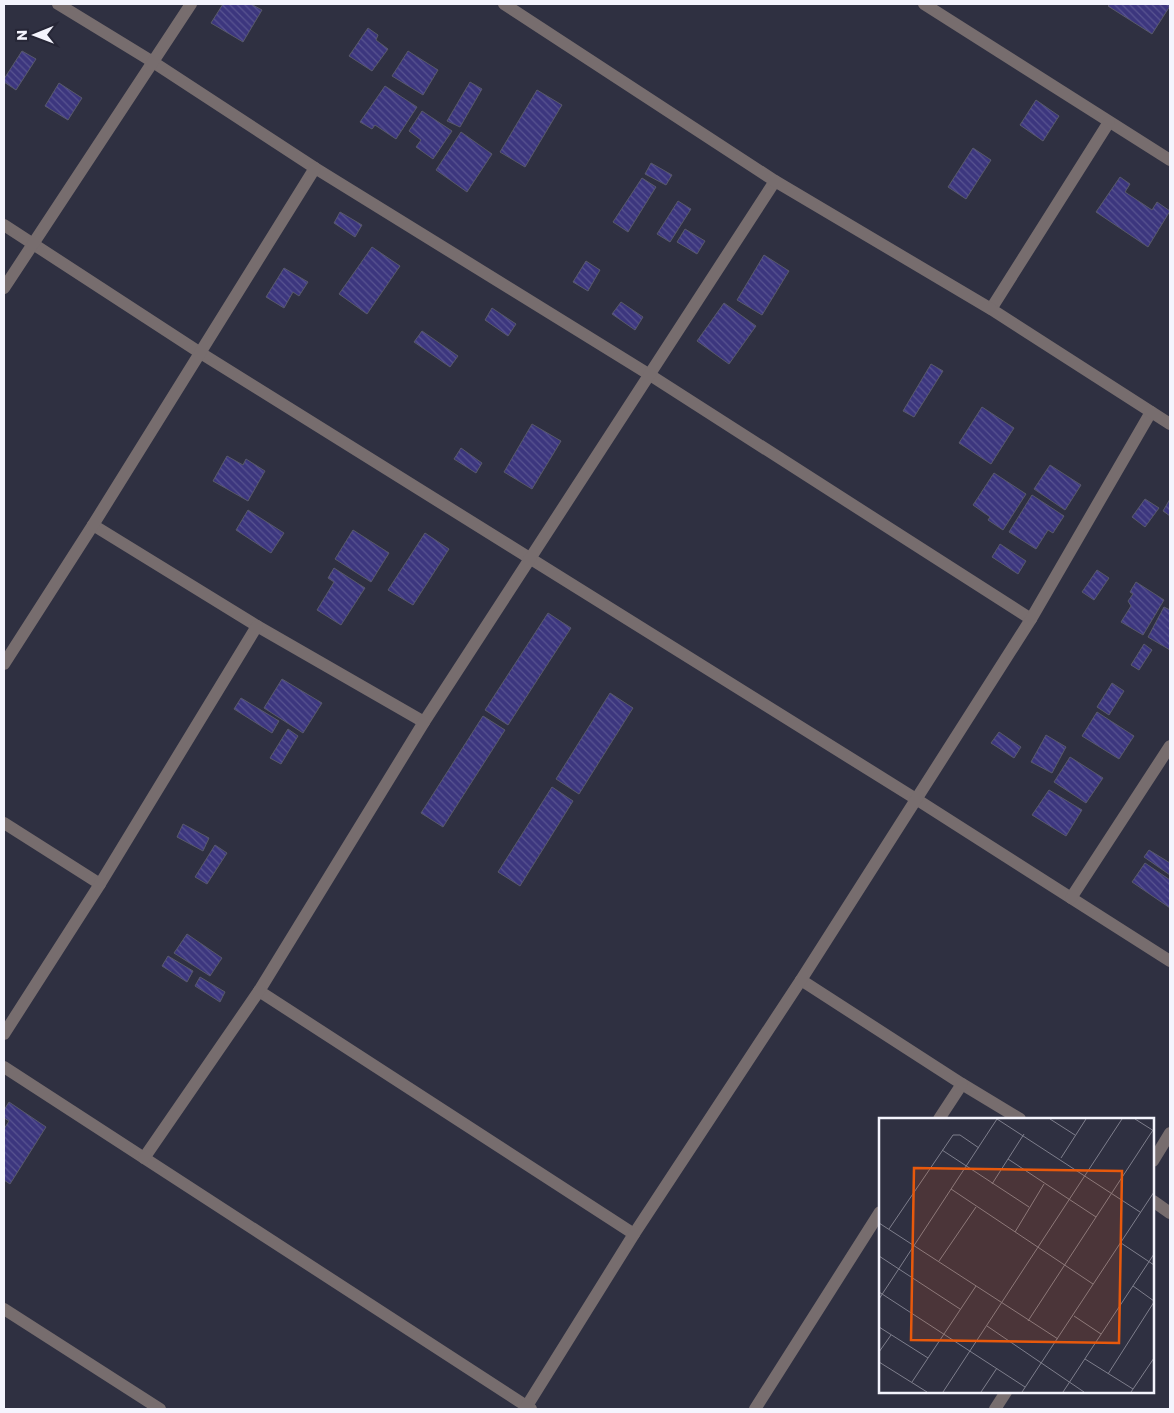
<svg xmlns="http://www.w3.org/2000/svg" width="1174" height="1413" viewBox="0 0 1174 1413" font-family="Poppins,sans-serif">
  <style>
    .building { fill: url(#building-back-hatch); stroke: #58596b }
    .lines { fill: none; stroke-linecap: round; stroke-linejoin: round }
    .minor { stroke: #776d6e; stroke-width: 12 }
    .tertiary { stroke: #776d6e; stroke-width: 12 }
    .inset-road { fill: none; stroke: #7e7e8c; stroke-width: 1 }
    .view { fill: #e8590c; fill-opacity: 0.15; stroke: #e8590c; stroke-width: 2.5 }
    .inset-edge { fill: none; stroke: #f4f4fd; stroke-width: 2.5 }
  </style>
  <defs>
    <pattern id="building-back-hatch" width="6" height="6" patternUnits="userSpaceOnUse" patternTransform="scale(1.25)"><rect width="6" height="6" fill="#3c367e"/><path d="M-1 5l2 2M0 0l6 6M5-1l2 2" fill="none" stroke="#595491"/></pattern>
  </defs>
  <rect width="100%" height="100%" fill="#2f3041"/>
  <g class="building">
    <path d="M223 4H251L262 10 243 42 211 23Z"/>
    <path d="M1110 4H1170V6L1152 34 1108 6Z"/>
    <path d="M368 28 378 35 376 40 388 49 372 71 349 56Z"/>
    <path d="M22 51 36 59 16 90 4 82V79Z"/>
    <path d="M408 51 438 70 423 95 392 76Z"/>
    <path d="M470 82 482 89 460 127 447 121Z"/>
    <path d="M59 83 82 98 68 120 45 106Z"/>
    <path d="M385 86 417 107 396 139 375 125 372 129 360 122Z"/>
    <path d="M537 90 562 105 525 167 500 152Z"/>
    <path d="M1036 100 1059 116 1043 141 1020 125Z"/>
    <path d="M422 111 452 131 433 159 416 147 421 140 409 131Z"/>
    <path d="M461 132 492 154 467 192 436 170Z"/>
    <path d="M973 148 991 160 966 199 948 187Z"/>
    <path d="M651 163 672 175 666 185 645 174Z"/>
    <path d="M1120 177 1130 184 1125 192 1152 210 1157 202 1170 211 1148 247 1096 212Z"/>
    <path d="M642 178 656 187 628 232 613 222Z"/>
    <path d="M678 201 691 209 670 242 657 234Z"/>
    <path d="M340 212 362 225 355 237 334 223Z"/>
    <path d="M685 229 705 241 697 254 677 242Z"/>
    <path d="M372 247 400 266 367 314 339 294Z"/>
    <path d="M764 255 789 271 762 315 737 300Z"/>
    <path d="M586 261 600 270 588 291 573 282Z"/>
    <path d="M284 268 308 282 299 296 293 292 284 308 266 297Z"/>
    <path d="M621 302 643 317 635 330 612 314Z"/>
    <path d="M724 303 756 326 729 364 697 341Z"/>
    <path d="M492 308 516 324 508 336 485 320Z"/>
    <path d="M422 331 458 356 450 367 414 342Z"/>
    <path d="M931 364 943 371 914 417 903 411Z"/>
    <path d="M982 407 1014 428 991 464 959 443Z"/>
    <path d="M532 424 561 441 532 489 504 472Z"/>
    <path d="M461 448 482 463 476 473 454 459Z"/>
    <path d="M227 456 243 465 246 459 265 471 248 501 213 481Z"/>
    <path d="M1050 465 1081 485 1065 510 1034 489Z"/>
    <path d="M994 473 1026 494 1003 530 988 520 990 517 973 505Z"/>
    <path d="M1032 495 1064 516 1053 533 1048 530 1036 549 1009 532Z"/>
    <path d="M1145 499 1159 508 1145 527 1132 517Z"/>
    <path d="M1170 499V516L1163 511Z"/>
    <path d="M248 510 284 533 271 553 236 530Z"/>
    <path d="M353 530 389 553 371 582 335 559Z"/>
    <path d="M425 533 449 549 413 605 388 590Z"/>
    <path d="M1000 544 1026 561 1018 574 992 557Z"/>
    <path d="M334 568 365 588 341 625 317 610 334 582 328 578Z"/>
    <path d="M1097 570 1109 578 1094 600 1082 592Z"/>
    <path d="M1136 582 1164 600 1143 635 1121 622 1131 606 1128 601 1133 594 1130 592Z"/>
    <path d="M1164 607 1170 610V650L1148 637Z"/>
    <path d="M548 613 571 628 508 725 485 710Z"/>
    <path d="M1144 644 1152 650 1139 670 1131 665Z"/>
    <path d="M282 679 322 703 303 733 264 708Z"/>
    <path d="M1112 683 1124 691 1109 715 1097 707Z"/>
    <path d="M610 693 633 708 579 794 556 779Z"/>
    <path d="M241 698 279 721 272 733 234 709Z"/>
    <path d="M1097 712 1134 736 1119 759 1082 736Z"/>
    <path d="M483 716 505 730 443 827 421 813Z"/>
    <path d="M288 729 298 736 281 764 270 758Z"/>
    <path d="M999 732 1021 747 1014 758 991 743Z"/>
    <path d="M1046 735 1066 747 1052 773 1031 762Z"/>
    <path d="M1070 757 1103 778 1086 803 1054 782Z"/>
    <path d="M552 787 573 801 520 886 498 872Z"/>
    <path d="M1049 790 1082 810 1066 836 1032 815Z"/>
    <path d="M183 824 209 838 203 851 177 837Z"/>
    <path d="M215 845 227 853 207 884 195 877Z"/>
    <path d="M1149 850 1170 863V875L1144 857Z"/>
    <path d="M1145 863 1170 880V908L1132 882Z"/>
    <path d="M187 934 222 958 210 976 174 953Z"/>
    <path d="M168 956 193 971 187 982 162 966Z"/>
    <path d="M200 977 225 992 220 1002 195 986Z"/>
    <path d="M9 1102 46 1127 10 1184 4 1180V1129L9 1121 4 1118V1110Z"/>
  </g>
  <g class="lines">
    <g class="minor">
      <path d="M58 4 153 62 315 168 650 375 1031 619"/>
      <path d="M924 4 1170 160"/>
      <path d="M4 225 199 352 916 799 1170 961"/>
      <path d="M4 288 191 4"/>
      <path d="M991 309 1109 122"/>
      <path d="M93 525 257 626 424 722"/>
      <path d="M4 664 93 525 315 168"/>
      <path d="M4 823 100 884"/>
      <path d="M1071 898 1170 746"/>
      <path d="M801 980 962 1084 1020 1119"/>
      <path d="M259 991 634 1234"/>
      <path d="M4 1034 100 884 257 626"/>
      <path d="M4 1067 531 1409"/>
      <path d="M939 1119 962 1084"/>
      <path d="M144 1158 259 991 424 722 775 181"/>
      <path d="M1153 1161 1170 1133"/>
      <path d="M1153 1201 1170 1213"/>
      <path d="M4 1309 160 1409"/>
      <path d="M525 1409 634 1234 801 980 1031 619 1151 412"/>
      <path d="M755 1409 880 1212"/>
      <path d="M995 1409 1006 1392"/>
    </g>
    <path class="tertiary" d="M504 4 775 181 991 309 1170 424"/>
  </g>
  <g transform="translate(879 1118)">
    <rect width="275" height="275" fill="#2f3041"/>
    <path class="inset-road" d="M118 1 261 94M171 1 196 17M256 1 275 13M63 32 150 89M182 40 207 1M129 41 217 99M113 66 145 16M72 71 214 166M0 105 179 221M10 111 74 17H81L100 30M136 114 165 66M242 125 275 147M0 138 81 191M60 143 97 89M254 168 275 183M0 174 146 269M0 181 118 1M195 198 222 216M149 203 274 12M108 208 205 274M0 209 49 240M0 234 12 217M206 241 254 271M0 244 48 274M229 256 275 184M33 264 97 168M64 274 243 1M102 274 118 250M143 274 275 74M184 274 275 136M252 274 275 240"/>
    <path class="view" d="M35 50 243 53 240 225 32 222Z"/>
    <rect width="275" height="275" class="inset-edge"/>
  </g>
  <rect width="1174" height="1413" fill="none" stroke="#f4f4fd" stroke-width="10"/>
  <g transform="translate(35 35) rotate(269)" stroke="#262636" stroke-width="4" paint-order="stroke">
  <path d="M0-4L9 19L0 12L-9 19Z" fill="#f4f4fd"/>
  <text y="-8" font-size="14" font-weight="bold" text-anchor="middle" fill="#f4f4fd">N</text>
  </g>
</svg>
